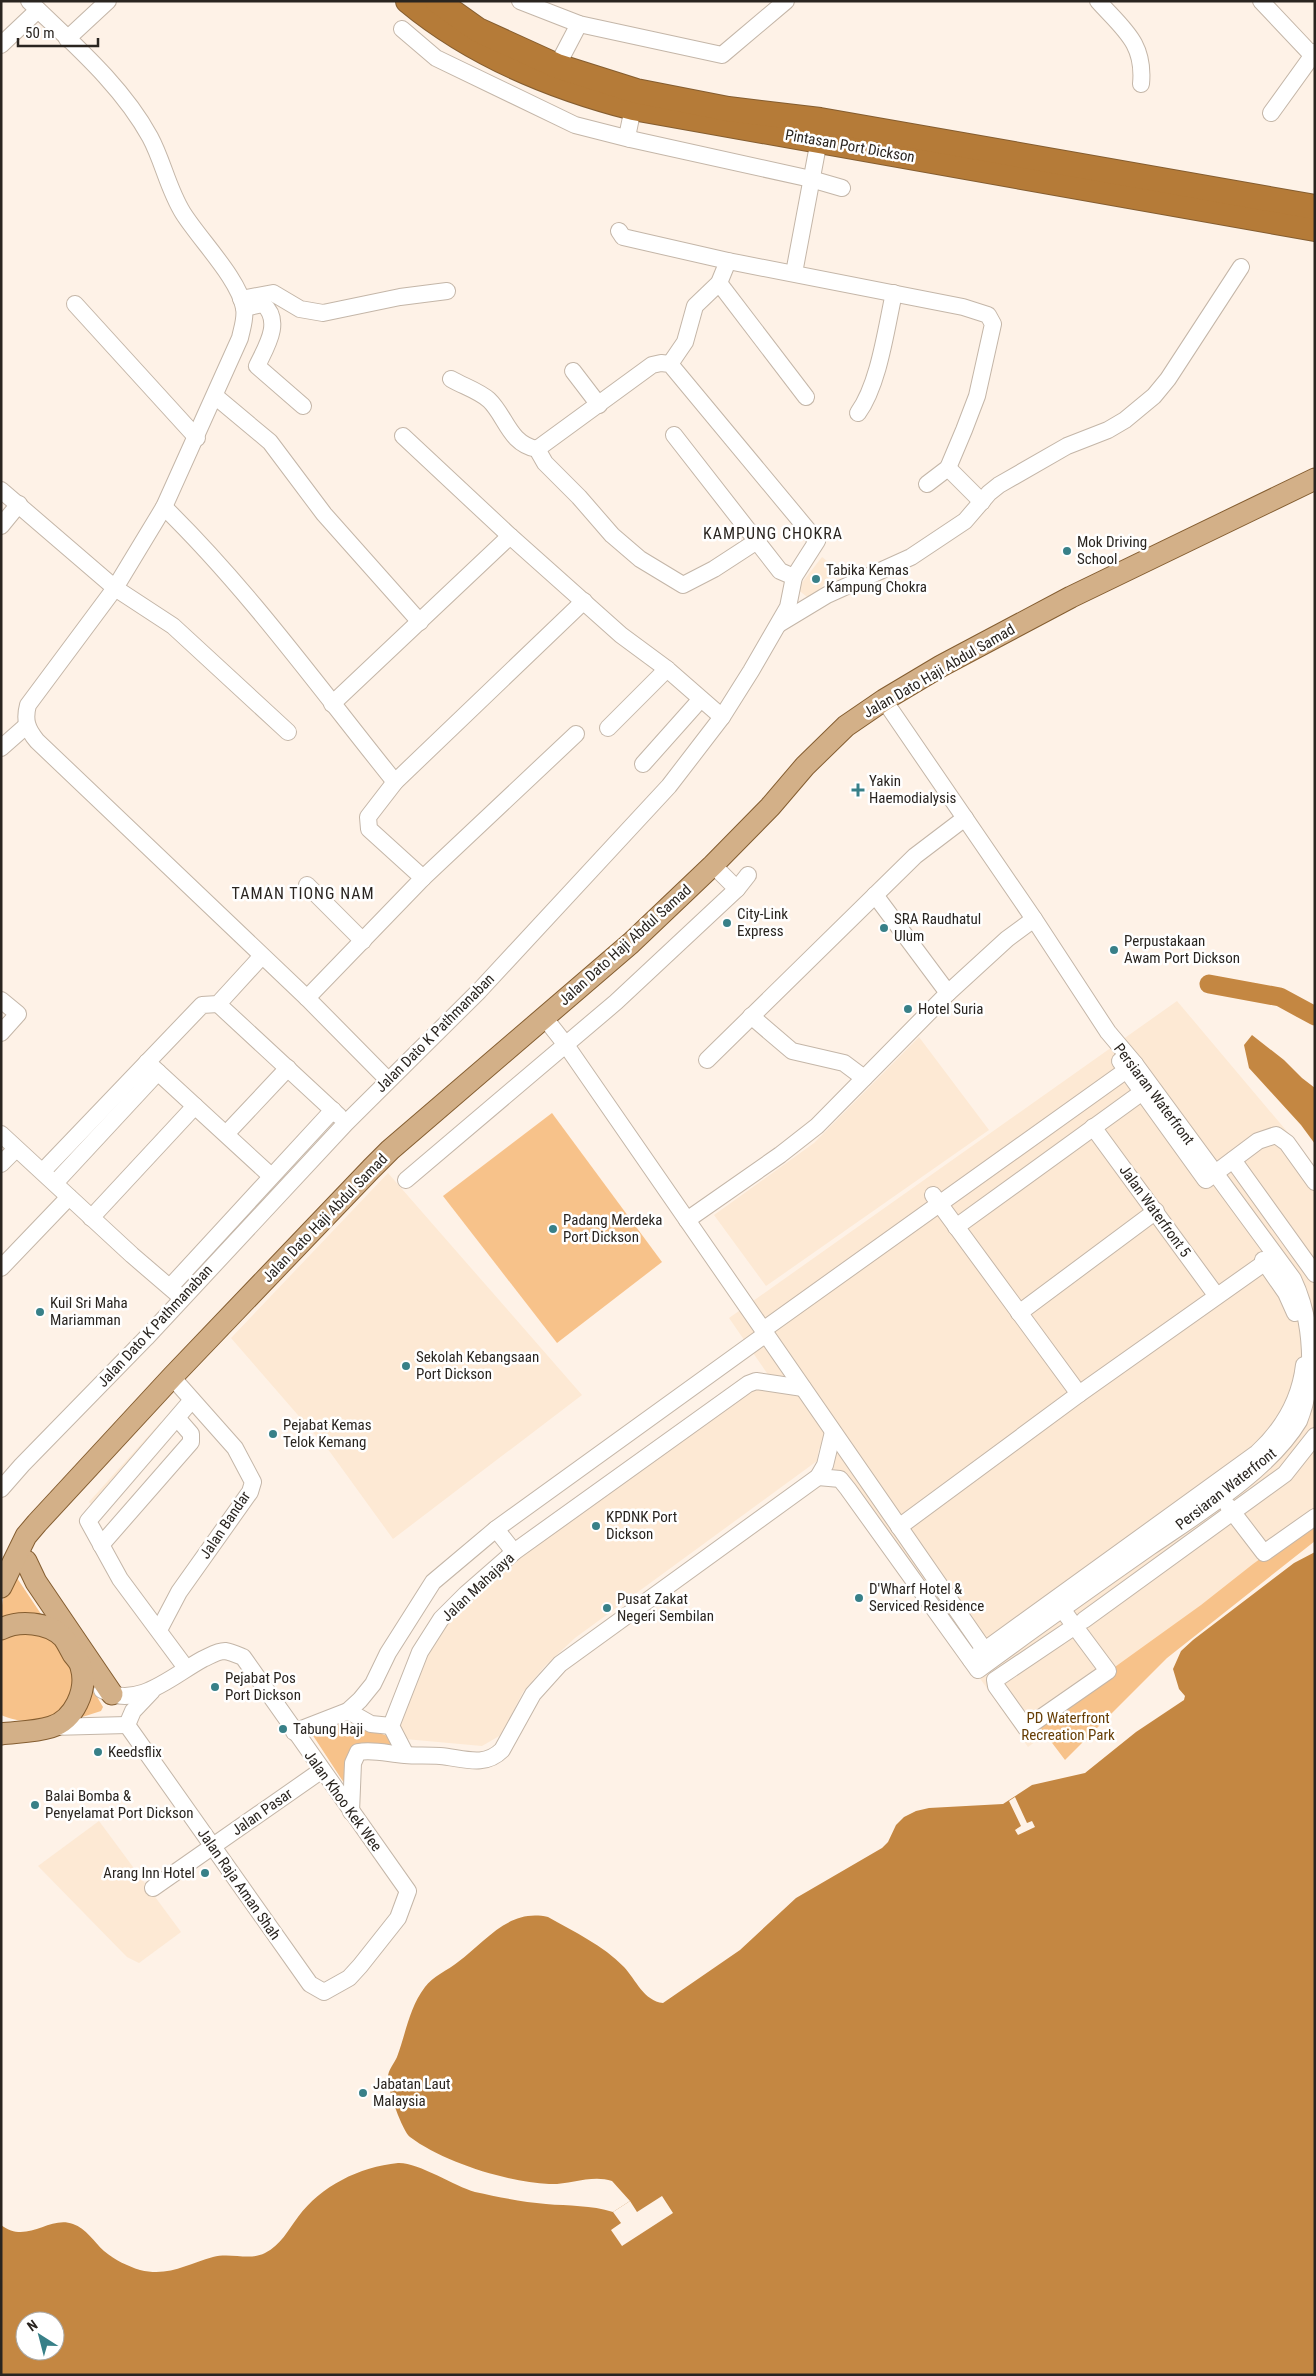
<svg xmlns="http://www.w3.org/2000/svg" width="1316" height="2376" viewBox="0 0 1316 2376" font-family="'Roboto Condensed',sans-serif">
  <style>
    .built { fill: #fde9d4 }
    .green { fill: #f7c28a }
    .water { fill: #c48742; fill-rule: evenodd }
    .pier { fill: #fef2e7 }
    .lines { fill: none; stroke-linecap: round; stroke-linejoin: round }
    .river { stroke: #c48742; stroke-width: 19 }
    .minor-casing { stroke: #c4b6a8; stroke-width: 18 }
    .major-casing { stroke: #845d30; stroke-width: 23 }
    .highway-casing { stroke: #845d30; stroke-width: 26 }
    .minor { stroke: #fff; stroke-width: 16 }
    .major { stroke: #d3b088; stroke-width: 21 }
    .highway { stroke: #b57b38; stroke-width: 24 }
    .poi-dot { fill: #388088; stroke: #fff; stroke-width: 2 }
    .labels { text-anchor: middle; stroke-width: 5; stroke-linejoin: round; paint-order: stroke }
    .street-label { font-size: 15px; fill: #2a2520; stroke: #fff }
    .poi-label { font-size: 15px; fill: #2a2520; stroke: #fff; text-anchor: start }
    .park-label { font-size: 15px; fill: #663d04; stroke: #fff }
    .neighbourhood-label { font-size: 16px; letter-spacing: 1px; fill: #2a2520; stroke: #fff }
  </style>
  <rect width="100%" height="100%" fill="#fef2e7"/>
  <g class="built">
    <path d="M822 557 837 569 811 600 797 589Z"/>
    <path d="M1177 1001 1290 1135 1315 1170V1537L1028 1747 819 1448 817 1461 575 1638 545 1666 523 1692 501 1735 482 1746 405 1739 395 1728 421 1662 447 1620 486 1579 755 1383 780 1392 729 1318Z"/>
    <path d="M919 1037 989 1130 766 1286 714 1215 814 1143Z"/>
    <path d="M388 1173 582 1395 393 1539 330 1452 231 1338Z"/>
    <path d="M161 1422 166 1427 94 1507 89 1502Z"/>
    <path d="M99 1821 181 1932 139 1963 127 1957 38 1866Z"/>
  </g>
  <g class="green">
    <path d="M552 1113 662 1262 557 1343 443 1196Z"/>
    <path d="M1315 1519V1541L1167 1658 1065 1760 1037 1723 1201 1605 1253 1564Z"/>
    <path d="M15 1575 45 1620H1C1 1603 4 1589 15 1575Z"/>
    <path d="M23 1630 55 1640 71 1663 76 1685 61 1713C38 1721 25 1725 1 1715V1636Z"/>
    <path d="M92 1688 103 1707 101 1711 76 1719Z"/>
    <path d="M340 1722C351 1723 357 1728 367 1731 375 1733 382 1733 390 1737L394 1744 391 1748H362L346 1786 312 1734 314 1730Z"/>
  </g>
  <g class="water">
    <path d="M1252 1035 1284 1060 1302 1078 1315 1088V1144L1301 1125 1249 1068 1244 1045Z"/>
    <path d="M1315 1552V2375H1V2225C27 2245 49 2215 73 2224 86 2228 94 2242 104 2251 115 2260 127 2266 140 2270 169 2277 187 2264 213 2257 230 2252 250 2261 265 2253 281 2245 288 2230 298 2217 321 2186 359 2167 398 2163 418 2162 454 2186 475 2192 498 2197 523 2202 546 2204 569 2206 591 2205 613 2212L630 2201 612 2181C592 2174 569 2185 549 2184 507 2182 443 2162 410 2137 402 2130 387 2088 388 2077 388 2070 394 2064 397 2057 406 2033 409 2008 425 1987 432 1977 448 1970 458 1962 486 1941 509 1908 548 1917 574 1932 603 1945 624 1967 636 1980 644 2001 663 2003L740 1950 796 1898 882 1848 888 1842 896 1825 904 1817 916 1811 929 1808 1003 1804 1032 1785 1085 1773 1136 1732 1184 1700 1185 1696 1179 1689 1173 1669 1181 1651 1193 1640 1294 1563ZM25 2321H55V2351H25Z"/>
  </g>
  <g class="pier">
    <path d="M1015 1797 1027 1823 1032 1821 1035 1827 1018 1835 1015 1830 1021 1826 1009 1801Z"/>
    <path d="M662 2196 673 2213 622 2246 611 2230 621 2223 613 2212 630 2201 637 2212Z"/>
  </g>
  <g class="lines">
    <path class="river" d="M1209 984 1280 997 1315 1016"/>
    <defs>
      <g id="minor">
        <path d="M29 1C71 42 121 84 150 137 163 161 168 189 183 213 200 240 239 279 244 308 246 318 242 328 240 338L164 507 115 588 28 705C24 720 27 729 37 741L307 998 388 1080"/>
        <path d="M520 1 579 24 722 55 786 1"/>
        <path d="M1098 1C1123 29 1145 43 1141 84"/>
        <path d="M1261 1 1312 55"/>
        <path d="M402 29 436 58 575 125 630 139 811 179 842 188"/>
        <path d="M67 39 108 1"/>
        <path d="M1 45 38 10"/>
        <path d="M554 76 557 66 579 24"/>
        <path d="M1271 113 1315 52"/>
        <path d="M630 139 628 132 633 108"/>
        <path d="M619 231 623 237 728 261 963 307 988 315 993 324 977 396 964 430 948 468 927 484"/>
        <path d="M794 273 819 140"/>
        <path d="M719 283 806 397"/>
        <path d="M241 299 273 293 300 309 323 313 400 297 447 291"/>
        <path d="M75 304 197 438"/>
        <path d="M244 308 263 304C283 321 266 347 257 366L303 406"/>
        <path d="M670 364 685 342 695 306 719 283 728 261"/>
        <path d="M573 371 599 405"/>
        <path d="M451 379C463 386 479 391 489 400 506 416 509 444 537 449L545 463 579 497 612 535 640 559 683 585 714 569 757 541"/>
        <path d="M215 396 270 442 324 514 420 622"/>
        <path d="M858 413C879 384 886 329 894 293"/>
        <path d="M674 435 780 571 794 577"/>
        <path d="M403 436 510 536 621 635 667 669 722 717"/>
        <path d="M948 468 982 502"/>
        <path d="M1 490 115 588 173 626 288 732"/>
        <path d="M164 507C249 590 320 689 395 782"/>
        <path d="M1 526 19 504"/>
        <path d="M779 624 827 595 911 557 965 521 989 493 999 485 1067 446 1108 430 1125 420 1154 396 1168 379 1241 267"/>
        <path d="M332 704 510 536"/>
        <path d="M608 728 667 669"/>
        <path d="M1 748 26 726"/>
        <path d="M643 764 700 700"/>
        <path d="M423 878 369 829 368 817 395 782 584 601"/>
        <path d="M307 885 363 941"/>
        <path d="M737 889 748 875"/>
        <path d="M875 895 948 993"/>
        <path d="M307 998 423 878 576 734"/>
        <path d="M1 1000 18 1014 1 1033"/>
        <path d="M218 1004 339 1116"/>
        <path d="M751 1016 792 1051 844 1063 864 1078"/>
        <path d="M544 1017 566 1045 990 1658"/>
        <path d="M707 1060 915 856 965 818"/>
        <path d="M1120 1061 1205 1179"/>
        <path d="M147 1062 271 1176"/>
        <path d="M1093 1127 1216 1295"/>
        <path d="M1 1134 132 1255 182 1298"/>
        <path d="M226 1134 288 1068"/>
        <path d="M1233 1160 1315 1274"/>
        <path d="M1 1164 16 1149"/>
        <path d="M43 1171 202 1005 218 1004 261 957"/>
        <path d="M406 1180 616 1002 737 889 713 865"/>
        <path d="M1206 1180 1258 1141 1276 1135 1287 1143 1315 1182"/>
        <path d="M56 1182 158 1072"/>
        <path d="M933 1195 1079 1394"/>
        <path d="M91 1218 195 1106"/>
        <path d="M687 1220 780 1155 817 1126 948 993 1007 939 1034 919"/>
        <path d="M956 1227 1141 1093"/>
        <path d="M1263 1260 1286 1293 1295 1313"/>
        <path d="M1 1268 69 1197"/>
        <path d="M170 1287 333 1110"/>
        <path d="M1019 1313 1156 1211"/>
        <path d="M763 1330 1135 1064"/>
        <path d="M818 1477 840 1479 848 1489 978 1670C1035 1628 1093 1587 1150 1547 1198 1514 1269 1471 1299 1421 1316 1379 1313 1321 1293 1279L1135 1064 1108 1032 1034 919 884 700"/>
        <path d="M1 1489 22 1465 146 1338 346 1123 479 991 669 786 722 717 751 671 788 607 794 577 817 541 670 364 661 363 652 365 537 449"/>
        <path d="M1228 1506 1264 1553 1315 1517"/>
        <path d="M899 1527 1079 1394 1274 1256"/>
        <path d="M496 1529 514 1552"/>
        <path d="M101 1545 191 1442V1434L178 1419"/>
        <path d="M1056 1601 1108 1671 1026 1728 996 1686 995 1680 1075 1626"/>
        <path d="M1084 1620 1285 1474 1315 1436"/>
        <path d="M159 1630 179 1592 250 1492 253 1482 235 1448 172 1377"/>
        <path d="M971 1660 1257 1453C1283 1429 1300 1400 1304 1365"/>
        <path d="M186 1668 120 1579 88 1521 192 1400"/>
        <path d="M102 1690C138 1710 173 1675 203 1659 210 1656 217 1651 225 1651 231 1652 238 1655 243 1657L408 1891 398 1918 360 1966 349 1978 324 1992 310 1984 127 1725"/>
        <path d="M348 1711 371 1724 391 1726"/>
        <path d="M127 1725 133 1711 152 1691"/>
        <path d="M52 1727 127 1725"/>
        <path d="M294 1732 348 1711 360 1700 373 1684 388 1653 433 1582 496 1529 766 1334"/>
        <path d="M406 1755 391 1726 420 1652 441 1619 466 1594 514 1552 748 1384 756 1381 803 1388"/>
        <path d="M351 1812 353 1763 358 1752C374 1749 389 1754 405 1755 416 1756 428 1755 440 1756 463 1758 484 1768 502 1750L533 1694 560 1664 818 1477 825 1465 833 1432"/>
        <path d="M153 1888 322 1770"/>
      </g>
      <g id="major">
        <path d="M26 1561 36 1582 112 1694"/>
        <path d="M1 1587 26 1536 37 1523 172 1377 371 1169 390 1150 631 943 713 865 770 807 805 766 846 726 884 700 941 666 1071 597 1315 479"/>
        <path d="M1 1629C19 1620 48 1622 63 1637 67 1642 70 1649 73 1654 76 1658 80 1662 81 1667 88 1690 74 1720 51 1727 35 1732 17 1732 1 1734"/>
      </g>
      <g id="highway">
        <path d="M408 1C473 55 551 87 633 108L1315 229"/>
        <path d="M437 1 478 30 557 66 636 91 728 109 820 120 1315 207"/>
      </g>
    </defs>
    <use href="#minor" class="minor-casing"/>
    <use href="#major" class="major-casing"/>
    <use href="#highway" class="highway-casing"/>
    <use href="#minor" class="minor"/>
    <use href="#major" class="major"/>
    <use href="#highway" class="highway"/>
  </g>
  <g class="poi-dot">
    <circle cx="1067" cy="551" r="5"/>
    <circle cx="816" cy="579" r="5"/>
    <path d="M855.5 782.5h5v5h5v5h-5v5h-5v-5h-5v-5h5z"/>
    <circle cx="727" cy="923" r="5"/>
    <circle cx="884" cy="928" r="5"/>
    <circle cx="1114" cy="950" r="5"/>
    <circle cx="908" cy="1009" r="5"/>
    <circle cx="553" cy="1229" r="5"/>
    <circle cx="40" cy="1312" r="5"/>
    <circle cx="406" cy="1366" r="5"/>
    <circle cx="273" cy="1434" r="5"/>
    <circle cx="596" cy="1526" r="5"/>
    <circle cx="859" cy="1598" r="5"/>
    <circle cx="607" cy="1608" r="5"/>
    <circle cx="215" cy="1687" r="5"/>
    <circle cx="283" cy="1729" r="5"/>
    <circle cx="98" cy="1752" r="5"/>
    <circle cx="35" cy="1805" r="5"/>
    <circle cx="205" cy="1873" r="5"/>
    <circle cx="363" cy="2093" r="5"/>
  </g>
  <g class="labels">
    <g class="street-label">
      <text transform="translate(850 146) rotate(10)" y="5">Pintasan Port Dickson</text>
      <text transform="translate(939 671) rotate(-30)" y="5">Jalan Dato Haji Abdul Samad</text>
      <text transform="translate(625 945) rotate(-42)" y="5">Jalan Dato Haji Abdul Samad</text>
      <text transform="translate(435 1033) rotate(-45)" y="5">Jalan Dato K Pathmanaban</text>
      <text transform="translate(1154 1094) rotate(53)" y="5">Persiaran Waterfront</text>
      <text transform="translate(1155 1211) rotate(54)" y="5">Jalan Waterfront 5</text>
      <text transform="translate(325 1218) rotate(-46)" y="5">Jalan Dato Haji Abdul Samad</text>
      <text transform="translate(155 1326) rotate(-47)" y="5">Jalan Dato K Pathmanaban</text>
      <text transform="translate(1226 1489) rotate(-38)" y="5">Persiaran Waterfront</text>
      <text transform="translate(225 1525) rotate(-56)" y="5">Jalan Bandar</text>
      <text transform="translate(478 1587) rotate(-43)" y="5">Jalan Mahajaya</text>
      <text transform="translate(343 1801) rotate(54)" y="5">Jalan Khoo Kek Wee</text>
      <text transform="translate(262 1812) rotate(-35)" y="5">Jalan Pasar</text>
      <text transform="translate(239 1884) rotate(55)" y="5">Jalan Raja Aman Shah</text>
    </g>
    <g class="poi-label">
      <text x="1077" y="547">Mok Driving<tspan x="1077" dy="17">School</tspan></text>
      <text x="826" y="575">Tabika Kemas<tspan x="826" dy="17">Kampung Chokra</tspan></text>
      <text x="869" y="786">Yakin<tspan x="869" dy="17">Haemodialysis</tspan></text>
      <text x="737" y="919">City-Link<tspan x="737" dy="17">Express</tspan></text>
      <text x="894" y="924">SRA Raudhatul<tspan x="894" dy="17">Ulum</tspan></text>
      <text x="1124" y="946">Perpustakaan<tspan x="1124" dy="17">Awam Port Dickson</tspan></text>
      <text x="918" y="1014">Hotel Suria</text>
      <text x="563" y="1225">Padang Merdeka<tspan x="563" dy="17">Port Dickson</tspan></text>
      <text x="50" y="1308">Kuil Sri Maha<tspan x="50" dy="17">Mariamman</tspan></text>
      <text x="416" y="1362">Sekolah Kebangsaan<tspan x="416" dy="17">Port Dickson</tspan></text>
      <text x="283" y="1430">Pejabat Kemas<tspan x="283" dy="17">Telok Kemang</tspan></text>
      <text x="606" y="1522">KPDNK Port<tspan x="606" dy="17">Dickson</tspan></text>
      <text x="869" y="1594">D'Wharf Hotel &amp;<tspan x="869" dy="17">Serviced Residence</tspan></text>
      <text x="617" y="1604">Pusat Zakat<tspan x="617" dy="17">Negeri Sembilan</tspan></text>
      <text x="225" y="1683">Pejabat Pos<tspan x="225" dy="17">Port Dickson</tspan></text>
      <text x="293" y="1734">Tabung Haji</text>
      <text x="108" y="1757">Keedsflix</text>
      <text x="45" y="1801">Balai Bomba &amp;<tspan x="45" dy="17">Penyelamat Port Dickson</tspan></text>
      <text x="195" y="1878" text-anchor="end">Arang Inn Hotel</text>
      <text x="373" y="2089">Jabatan Laut<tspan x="373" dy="17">Malaysia</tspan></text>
    </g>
    <g class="park-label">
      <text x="1068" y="1723">PD Waterfront<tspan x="1068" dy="17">Recreation Park</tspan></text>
    </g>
    <g class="neighbourhood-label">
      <text x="773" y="539">KAMPUNG CHOKRA</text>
      <text x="303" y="899">TAMAN TIONG NAM</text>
    </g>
  </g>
  <rect width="1316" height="2376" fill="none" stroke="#2a2520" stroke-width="5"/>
  <g transform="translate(40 2336) rotate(324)"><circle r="24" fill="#ffffff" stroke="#aaa8a6"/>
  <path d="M0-4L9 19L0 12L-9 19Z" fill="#388088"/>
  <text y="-8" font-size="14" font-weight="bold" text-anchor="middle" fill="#2a2520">N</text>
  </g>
  <path d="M18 38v8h80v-8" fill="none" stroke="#2a2520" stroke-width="2.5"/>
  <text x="25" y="38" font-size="15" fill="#2a2520" stroke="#ffffff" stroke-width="4" paint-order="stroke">50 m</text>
</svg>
